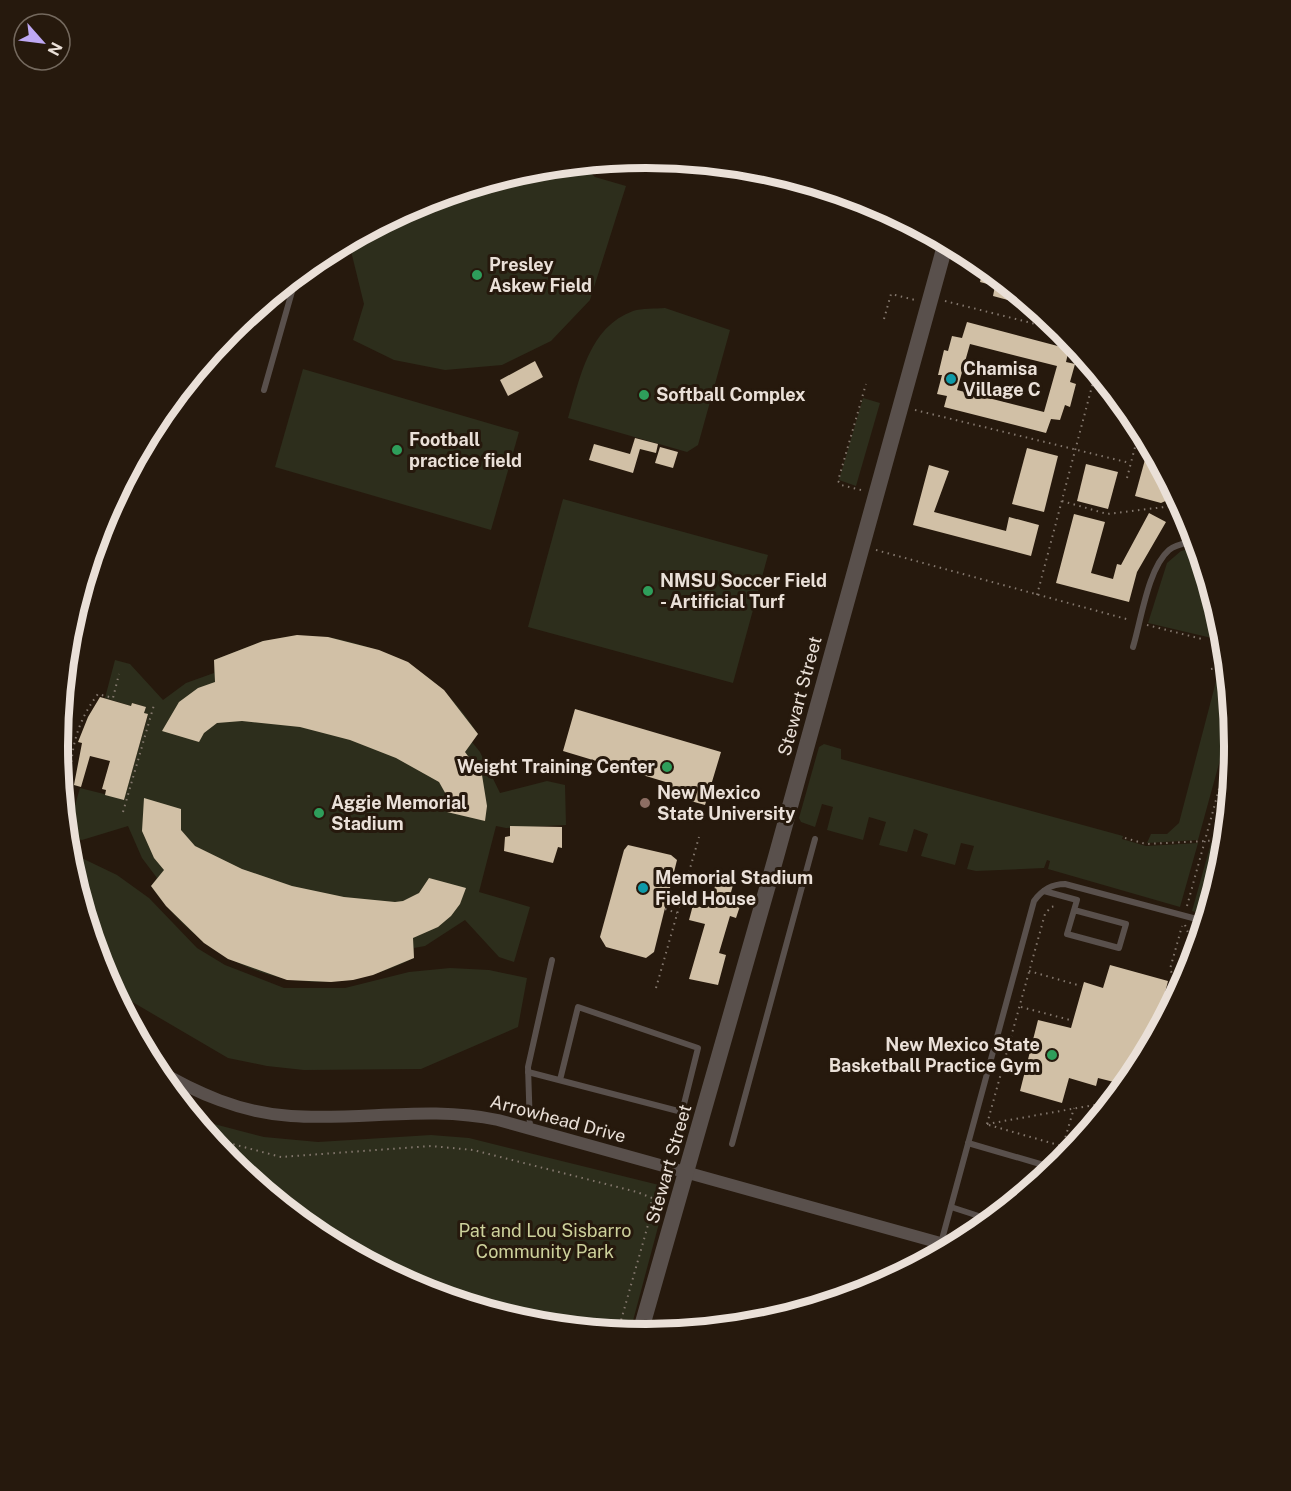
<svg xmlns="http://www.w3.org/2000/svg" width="1291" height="1491" viewBox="0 0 1291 1491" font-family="'Public Sans',sans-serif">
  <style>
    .green { fill: #2d2e1c }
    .building { fill: #d1c0a6; fill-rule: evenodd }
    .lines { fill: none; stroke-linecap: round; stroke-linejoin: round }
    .path { stroke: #84786e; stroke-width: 2; stroke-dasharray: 1.5 4.5; stroke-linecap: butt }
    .service { stroke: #59504c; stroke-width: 6 }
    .minor { stroke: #59504c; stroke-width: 12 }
    .tertiary { stroke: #59504c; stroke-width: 16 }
    .leisure-dot { fill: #2e9e5b; stroke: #26190d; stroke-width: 2 }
    .culture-dot { fill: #0f9aa8; stroke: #26190d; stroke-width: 2 }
    .education-dot { fill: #8d6e63; stroke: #26190d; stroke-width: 2 }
    .labels { text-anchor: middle; stroke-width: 6; stroke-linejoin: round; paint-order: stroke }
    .poi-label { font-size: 18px; font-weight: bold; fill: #eae0d8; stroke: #26190d; text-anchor: start }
    .street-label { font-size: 18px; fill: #eae0d8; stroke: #26190d }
    .park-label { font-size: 18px; fill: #cdd19b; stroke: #26190d }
    .rim { fill: none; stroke: #eae0d8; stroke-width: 8 }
  </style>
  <rect width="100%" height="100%" fill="#26190d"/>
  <g class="green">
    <path d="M580 163 595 177 626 186 590 300 551 341 502 365 445 370 394 360 353 340 364 304 351 251 355 237 421 202 531 168Z"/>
    <path d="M665 308 730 330 698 445 687 452 568 418C580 378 589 327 633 311 642 308 655 309 665 308Z"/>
    <path d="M303 369 519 432 491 530 275 467Z"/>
    <path d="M863 398 880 403 856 486 839 480Z"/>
    <path d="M563 499 768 555 733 683 528 627Z"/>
    <path d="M1197 547 1223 631 1224 648 1216 639 1148 623 1167 563 1181 551Z"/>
    <path d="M328 637C396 650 440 674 478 734L472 742 480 752 500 793 547 781 565 785 566 825 506 828 496 826 479 892 530 907 514 962 499 957 465 920 425 946 414 948V958C314 1009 213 975 151 886L157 878 142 858 128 826 82 840 66 836 80 788 124 799 148 715 144 713 146 707 132 703 131 706 105 698 115 660 130 664 163 700 186 683 214 673V660L263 641Z"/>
    <path d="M1226 668 1231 720 1198 840 1147 843 1151 834H1167L1179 823 1219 670Z"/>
    <path d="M824 744 841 749V759L1123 836 1122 839 1146 846 1198 843 1180 907 1048 869 1050 861 1047 860 1044 868 976 871 967 869 974 846 961 843 955 865 921 856 928 834 914 829 907 852 879 845 886 822 869 817 863 840 827 830 833 807 822 804 815 827 801 822 799 818 819 747Z"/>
    <path d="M1232 765 1225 838 1212 839Z"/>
    <path d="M1224 842 1223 861 1206 915 1192 911 1211 843Z"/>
    <path d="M67 851 117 875 149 898 197 948 225 965 284 988H345L409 972 450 968 489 970 527 978 518 1027 421 1069 304 1070 267 1066 228 1058 112 990 102 970Z"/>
    <path d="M188 1111 214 1124 264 1137 318 1142 431 1135 469 1138 659 1185 666 1197 630 1332 530 1323 420 1289 318 1235 229 1161Z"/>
  </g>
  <g class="building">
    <path d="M984 266 1034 307 993 296 995 286 980 282Z"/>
    <path d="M967 322 1069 349 1066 362 1075 364 1070 382 1076 384 1070 407 1065 405 1060 420 1051 419 1046 433 944 407 947 396 937 394 942 375H938L944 350 948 351 952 336 962 338ZM970 344 1057 366 1044 412 957 390Z"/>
    <path d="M535 361 543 377 508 396 500 380Z"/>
    <path d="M635 438 658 444 656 453 640 449 633 473 589 460 594 444 630 454Z"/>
    <path d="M1149 445 1172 489 1170 499 1161 503 1135 496Z"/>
    <path d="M660 447 678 452 673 468 655 463Z"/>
    <path d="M1027 448 1058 456 1044 512 1012 504Z"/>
    <path d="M1086 464 1118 472 1108 509 1077 501Z"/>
    <path d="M929 465 949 471 934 512 1006 531 1009 517 1039 525 1031 556 913 525Z"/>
    <path d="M1149 513 1166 522 1137 572 1129 602 1056 583 1074 514 1105 522 1091 573 1113 579 1117 564 1121 565Z"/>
    <path d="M297 635 328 637 379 650 408 662 444 690 478 734 465 752 482 775 487 806 485 821 447 812 448 798 439 782 396 758 350 740 300 727 242 721 217 723 204 733 199 742 162 731 179 702 198 688 215 682 214 660 263 641Z"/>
    <path d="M100 697 131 706 132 703 146 707 144 713 148 714 124 800 105 795 106 790 102 789 110 761 90 756 81 787 74 785 82 743 78 742 88 717Z"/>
    <path d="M575 709 721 752 705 805 666 794 669 783 563 751Z"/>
    <path d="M144 798 181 809V830L195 846 242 869 292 886 344 897 395 902 403 901 419 893 429 878 466 888 460 904 451 916 438 927 413 938 414 958 373 975 353 980 331 982 287 980 228 959 204 943 166 906 151 886 164 870 154 858 142 831Z"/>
    <path d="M510 826 562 827V848L558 847 553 863 504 851 505 837 510 836Z"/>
    <path d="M628 845 671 855 677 860 654 952 646 958 606 947 600 937 624 850Z"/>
    <path d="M719 872 730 875 728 883 733 885 728 903 740 906 736 918 730 916 719 953 726 955 718 985 689 979 705 924 689 920 693 905 704 908 708 896 712 897Z"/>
    <path d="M1110 965 1168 981 1164 997 1174 1000 1135 1073 1130 1079 1120 1076 1118 1083 1098 1078 1096 1086 1069 1078 1062 1103 1020 1091 1038 1020 1071 1028 1084 982 1103 988Z"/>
  </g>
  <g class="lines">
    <g class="path">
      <path d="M945 301 1063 331"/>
      <path d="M884 319 891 294 915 300"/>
      <path d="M915 410 1130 463"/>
      <path d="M1127 478 1140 428"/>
      <path d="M861 490 841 485 838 481 866 384"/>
      <path d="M1062 501 1107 514 1181 505"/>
      <path d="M876 550 1130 620"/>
      <path d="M1037 595 1096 371"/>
      <path d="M1147 625 1202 639"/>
      <path d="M1211 669 1226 666"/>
      <path d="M58 756 70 759"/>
      <path d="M71 798C69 758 73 727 98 694L113 698 119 674"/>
      <path d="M123 812 154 705"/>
      <path d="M1125 838 1146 844 1225 840"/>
      <path d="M1187 906 1233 738"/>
      <path d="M665 909 677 913"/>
      <path d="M1185 925 1195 950"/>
      <path d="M1029 971 1081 986"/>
      <path d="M656 988 699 837"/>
      <path d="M1179 989 1170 969 1182 926"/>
      <path d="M1021 1007 1070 1020"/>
      <path d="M987 1124 1045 914 1051 907 1057 906"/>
      <path d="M987 1124 1111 1102"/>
      <path d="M989 1125 1072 1149"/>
      <path d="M210 1138 281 1157 431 1146 473 1150 637 1192 652 1198 648 1225 618 1331"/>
      <path d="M1057 1166 1074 1108"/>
    </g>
    <g class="service">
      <path d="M264 390 297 274"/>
      <path d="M1133 647C1141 621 1148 568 1169 550 1176 544 1187 543 1195 541"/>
      <path d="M1044 891 1077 900 1067 934 1119 948 1126 924 1074 910"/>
      <path d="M528 1072 682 1112 698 1048 578 1007 560 1080"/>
      <path d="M530 1128 528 1067 552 960"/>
      <path d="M968 1143 1047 1166 1044 1176"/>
      <path d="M732 1144 815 839"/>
      <path d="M951 1207 991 1220"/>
      <path d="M941 1243 1034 901C1042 890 1051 884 1065 884L1204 921"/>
    </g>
    <path class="minor" d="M154 1068C196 1093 241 1113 291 1116 360 1121 429 1105 498 1120L951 1246"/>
    <path class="tertiary" d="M640 1333 776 857 946 242"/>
  </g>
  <g class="leisure-dot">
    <circle cx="477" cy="275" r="6"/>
    <circle cx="644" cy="395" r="6"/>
    <circle cx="397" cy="450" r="6"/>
    <circle cx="648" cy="591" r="6"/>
    <circle cx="667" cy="767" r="6"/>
    <circle cx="319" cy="813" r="6"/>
    <circle cx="1052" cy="1055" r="6"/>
  </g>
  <g class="culture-dot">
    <circle cx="951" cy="379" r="6"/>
    <circle cx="643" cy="888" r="6"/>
  </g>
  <circle class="education-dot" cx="645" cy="803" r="6"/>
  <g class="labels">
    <g class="poi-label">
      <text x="489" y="271">Presley<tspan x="489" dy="21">Askew Field</tspan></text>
      <text x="963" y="375">Chamisa<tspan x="963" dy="21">Village C</tspan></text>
      <text x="656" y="401">Softball Complex</text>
      <text x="409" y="446">Football<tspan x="409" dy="21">practice field</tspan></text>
      <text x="660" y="587">NMSU Soccer Field<tspan x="660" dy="21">- Artificial Turf</tspan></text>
      <text x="655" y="773" text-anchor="end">Weight Training Center</text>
      <text x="657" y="799">New Mexico<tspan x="657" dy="21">State University</tspan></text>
      <text x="331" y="809">Aggie Memorial<tspan x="331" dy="21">Stadium</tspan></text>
      <text x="655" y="884">Memorial Stadium<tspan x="655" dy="21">Field House</tspan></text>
      <text x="1040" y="1051" text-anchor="end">New Mexico State<tspan x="1040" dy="21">Basketball Practice Gym</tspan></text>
    </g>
    <g class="street-label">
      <text transform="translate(800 696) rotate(-75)" y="6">Stewart Street</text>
      <text transform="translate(558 1119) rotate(15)" y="6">Arrowhead Drive</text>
      <text transform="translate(669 1164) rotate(-74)" y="6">Stewart Street</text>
    </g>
    <g class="park-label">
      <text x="545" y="1237">Pat and Lou Sisbarro<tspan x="545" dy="21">Community Park</tspan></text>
    </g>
  </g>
  <path d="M0 0H1291V1491H0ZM68 746a578 578 0 1 1 1156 0a578 578 0 1 1-1156 0Z" fill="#26190d" fill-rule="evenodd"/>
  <path class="rim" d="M68 746a578 578 0 1 1 1156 0a578 578 0 1 1-1156 0Z"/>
  <g transform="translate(42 42) rotate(118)"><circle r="28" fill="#26190d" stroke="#74695e" stroke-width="1.5"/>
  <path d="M0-4.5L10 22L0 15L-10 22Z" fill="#bfa9f4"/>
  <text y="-9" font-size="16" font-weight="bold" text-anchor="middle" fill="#eae0d8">N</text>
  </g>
</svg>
